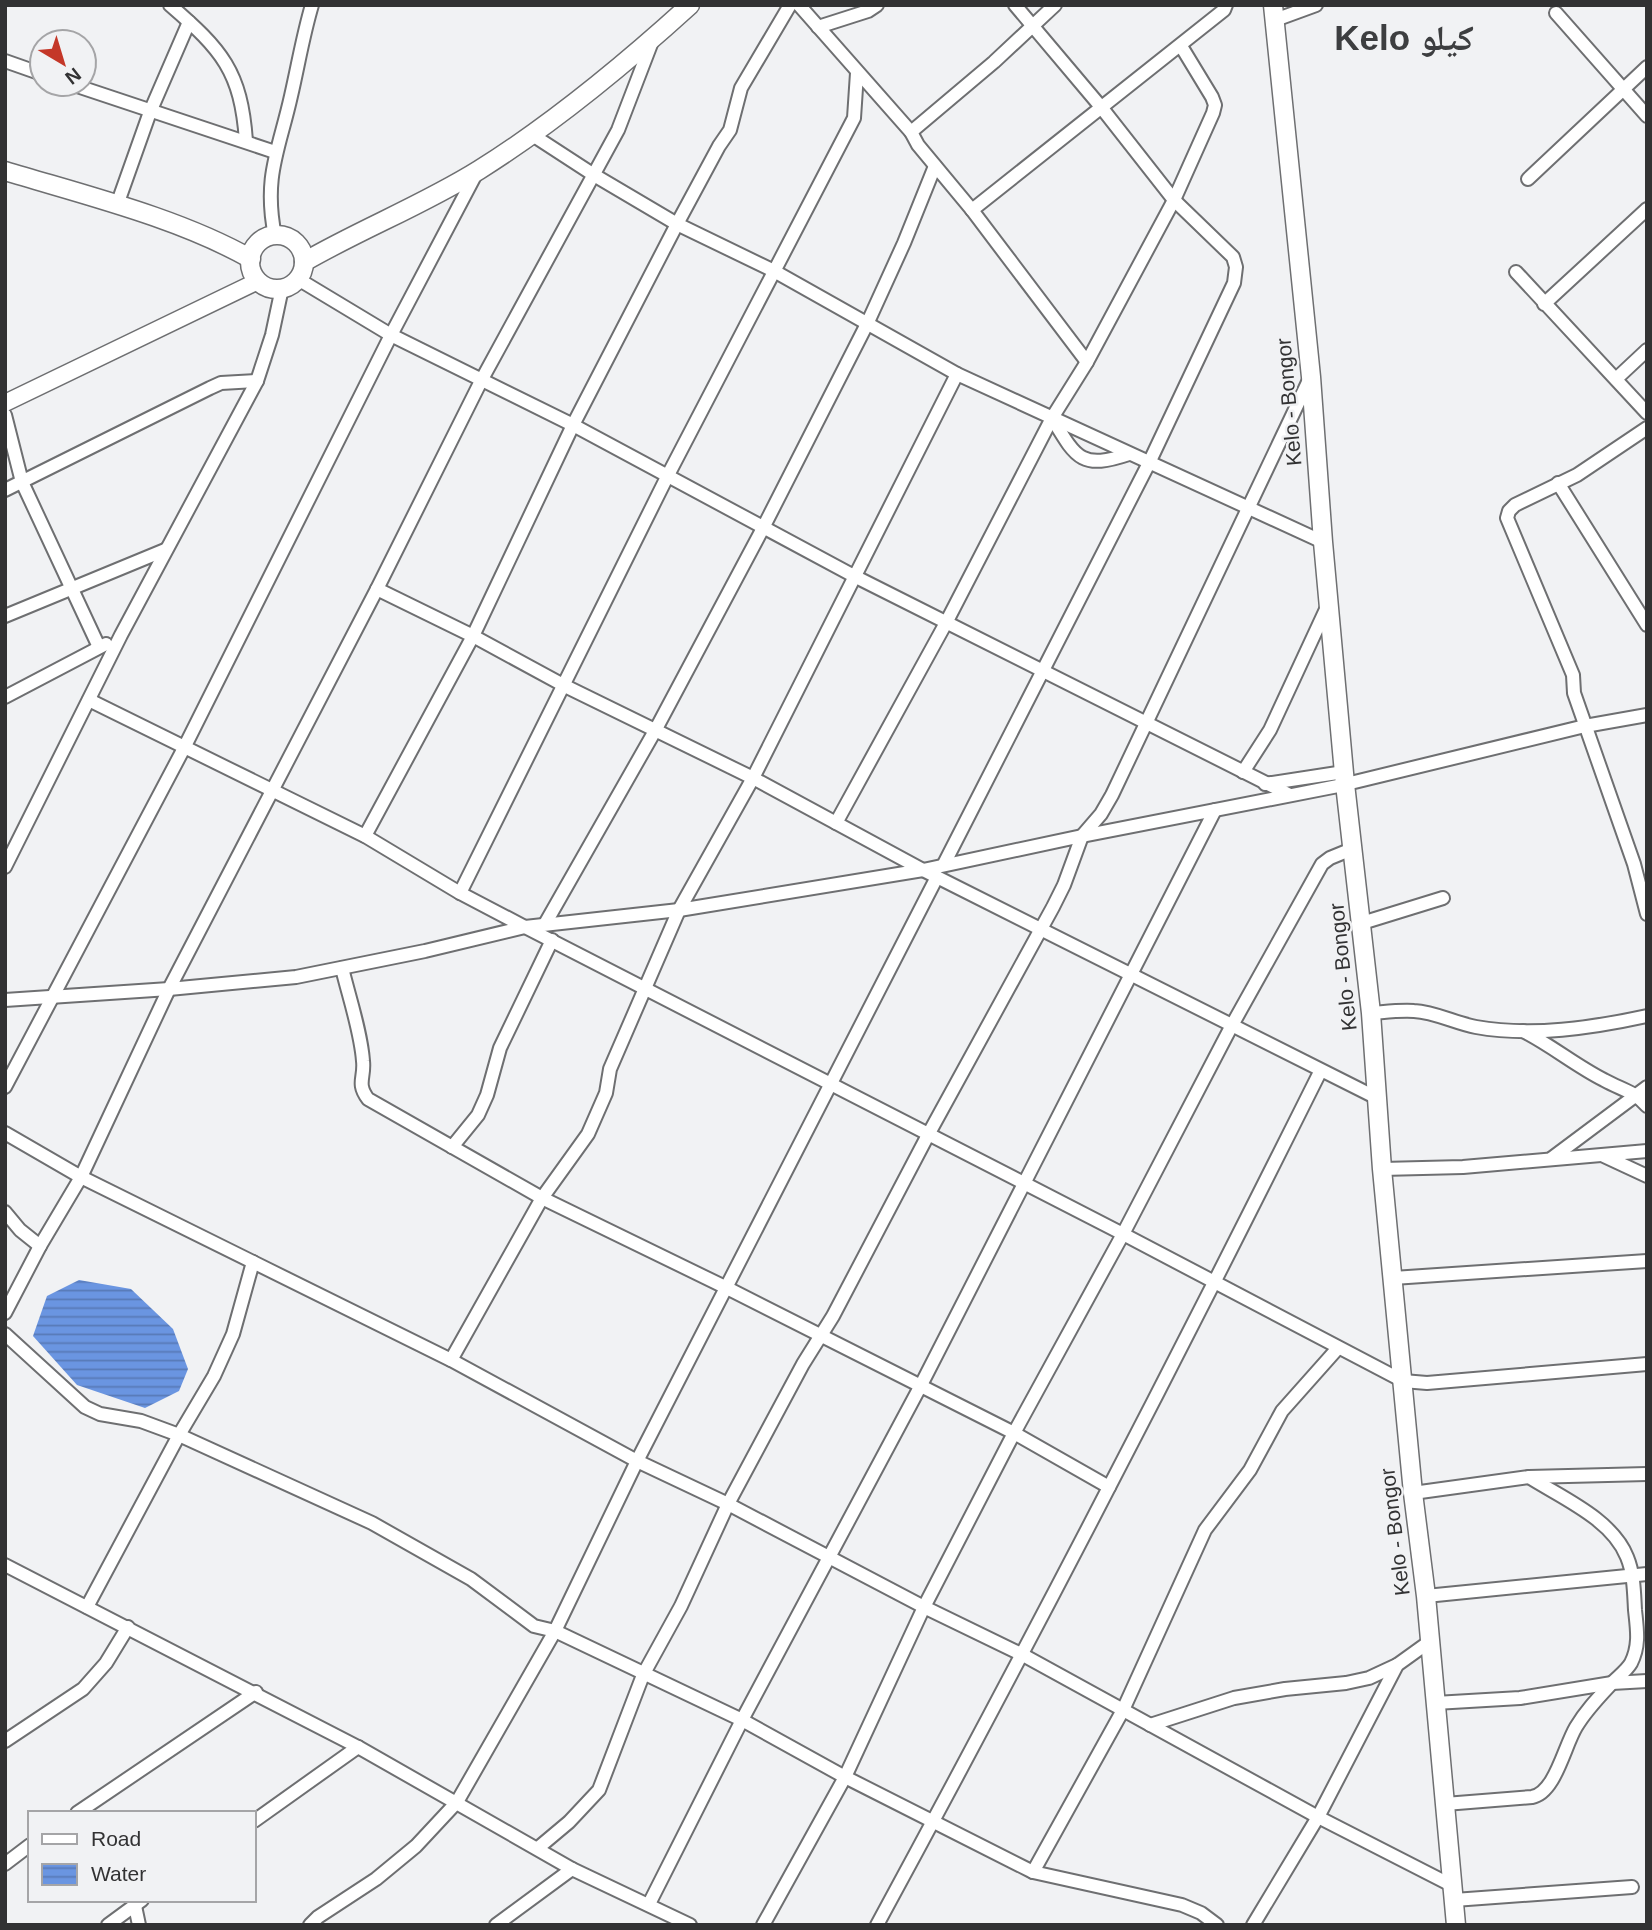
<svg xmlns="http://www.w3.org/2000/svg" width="1652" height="1930" viewBox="0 0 1652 1930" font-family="Helvetica,'Noto Naskh Arabic',sans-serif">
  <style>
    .water { fill: url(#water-rules) }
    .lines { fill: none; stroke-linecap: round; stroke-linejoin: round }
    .minor-casing { stroke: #6e6f71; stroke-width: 16 }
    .major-casing { stroke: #6e6f71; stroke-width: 19 }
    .highway-casing { stroke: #6e6f71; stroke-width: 21 }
    .minor { stroke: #fff; stroke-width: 12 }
    .major { stroke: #fff; stroke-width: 16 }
    .highway { stroke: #fff; stroke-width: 18 }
    .labels { text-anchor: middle; stroke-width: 5; stroke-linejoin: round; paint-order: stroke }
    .street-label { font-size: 21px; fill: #323233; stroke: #f1f2f4 }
    .town-label { font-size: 35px; font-weight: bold; fill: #3d3e40; stroke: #f1f2f4 }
  </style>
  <defs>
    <pattern id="water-rules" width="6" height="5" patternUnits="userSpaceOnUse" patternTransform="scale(1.75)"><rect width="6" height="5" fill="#6a95e1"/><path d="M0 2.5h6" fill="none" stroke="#587ab7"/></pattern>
  </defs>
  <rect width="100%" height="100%" fill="#f1f2f4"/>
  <path class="water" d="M79 1280 131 1289 173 1329 188 1369 179 1391 145 1408 77 1385 33 1336 47 1296Z"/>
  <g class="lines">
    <defs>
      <g id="minor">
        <path d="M170 5C222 50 241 71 246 141"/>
        <path d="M799 5 911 132 918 145 972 210 1087 362"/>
        <path d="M1556 13 1647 116"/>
        <path d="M1275 20 1316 5"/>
        <path d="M818 27 868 11 877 5"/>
        <path d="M5 61 42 74"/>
        <path d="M71 84 275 152"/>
        <path d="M911 132 994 62 1055 5"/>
        <path d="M531 134 594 175 677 224 774 271 957 374 1323 542"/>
        <path d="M1528 179 1647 67"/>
        <path d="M117 205 150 112 189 22"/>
        <path d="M972 210 1224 10 1226 5"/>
        <path d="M275 236C263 177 279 150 291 96 298 66 303 35 312 5"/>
        <path d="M1516 272 1647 413"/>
        <path d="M298 279 391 335 573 425 854 576 1290 795"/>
        <path d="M1544 304 1647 209"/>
        <path d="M1616 379 1647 350"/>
        <path d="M5 415 22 482 99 647"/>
        <path d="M1052 418C1076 458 1081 470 1129 454"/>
        <path d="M1647 428 1577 475 1515 505 1509 511 1507 518 1573 675 1574 693 1634 864 1647 914"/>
        <path d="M1558 483 1647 625"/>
        <path d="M5 490 210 388 221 383 257 381"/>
        <path d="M377 589 473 636 565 686 753 778 923 870 1379 1099"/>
        <path d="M5 616 165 550"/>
        <path d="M5 697 106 644"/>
        <path d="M89 700 365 836 460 893 525 927 1123 1234 1403 1381 1427 1383 1647 1364"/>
        <path d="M1243 772 1270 730 1328 605"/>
        <path d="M1265 784 1344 772"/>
        <path d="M836 823 947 621 1052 418 1087 362 1174 200 1213 113 1215 105 1212 97 1181 46"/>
        <path d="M365 836 473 636 573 425 677 224 719 146 730 130 741 88 790 5"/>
        <path d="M944 864 1149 463 1234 283 1236 267 1233 257 1174 200 1101 107 1015 5"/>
        <path d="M5 867 121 635 257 381 272 335 282 288"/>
        <path d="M460 893 667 477 854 118 857 73"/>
        <path d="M1362 923 1443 898"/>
        <path d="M545 924 656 729 763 528 868 322 904 243 935 166"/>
        <path d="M342 968C349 997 361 1032 363 1061 365 1078 356 1083 368 1099L542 1198 727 1288 1014 1433 1109 1487"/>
        <path d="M5 1000 169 989 296 977 425 951 525 927 679 910 923 870 1082 836 1338 786 1585 726 1647 715"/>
        <path d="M1371 1013C1385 1012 1400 1010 1414 1011 1435 1012 1455 1023 1476 1027 1532 1037 1592 1028 1647 1016"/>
        <path d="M1523 1031C1551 1045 1576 1066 1604 1080 1622 1090 1634 1091 1647 1106"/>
        <path d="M5 1087 184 748 391 335 478 170"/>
        <path d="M5 1133 81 1177 451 1360 637 1461 728 1504 924 1607 1023 1655 1318 1817 1453 1886"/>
        <path d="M452 1147 478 1115 487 1095 500 1048 552 940"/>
        <path d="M1604 1156 1647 1176"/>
        <path d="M1552 1158 1647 1087"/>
        <path d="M1382 1169 1463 1167 1647 1151"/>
        <path d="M5 1212 20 1230 40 1246 81 1177 169 989 377 589 481 381 618 130 653 39"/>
        <path d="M1393 1278 1647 1261"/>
        <path d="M5 1313 40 1246"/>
        <path d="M5 1334 85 1407 100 1414 141 1421 179 1435 372 1523 471 1579 534 1626 555 1631 742 1720 845 1777 1033 1872 1182 1905 1201 1913 1217 1925"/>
        <path d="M451 1360 542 1198 588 1134 606 1093 610 1069 679 910 753 778 957 374"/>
        <path d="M1413 1493 1529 1477 1647 1474"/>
        <path d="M5 1565 358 1747 572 1869 690 1925"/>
        <path d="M1426 1596 1647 1574"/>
        <path d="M87 1607 179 1435 214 1376 233 1334 253 1262"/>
        <path d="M1435 1703 1520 1698 1612 1683 1647 1681"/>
        <path d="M1150 1725 1234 1698 1285 1689 1346 1683 1369 1678 1397 1665"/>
        <path d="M5 1741 83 1689 106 1663 128 1627"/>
        <path d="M1445 1804 1532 1797C1555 1793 1564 1747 1576 1727 1586 1710 1599 1697 1613 1682 1619 1676 1627 1670 1631 1663 1640 1645 1637 1629 1635 1610 1634 1592 1634 1574 1627 1557 1612 1519 1562 1498 1529 1477"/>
        <path d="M77 1813 256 1692"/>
        <path d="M254 1821 358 1747"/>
        <path d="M538 1848 569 1822 599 1790 643 1675 681 1606 728 1504 803 1364 833 1316 928 1135 1053 907 1064 885 1082 836 1101 814 1112 795 1310 378"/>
        <path d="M5 1864 30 1845"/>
        <path d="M1033 1872 1123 1710 1205 1530 1250 1470 1282 1411 1338 1348"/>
        <path d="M1454 1900 1632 1887"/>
        <path d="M649 1904 742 1720 920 1387 1215 810"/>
        <path d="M135 1906 139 1925"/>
        <path d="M108 1925 142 1900"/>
        <path d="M310 1925 318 1917 376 1879 416 1846 457 1802 555 1631 637 1461 937 877"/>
        <path d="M496 1925 572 1869"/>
        <path d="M763 1925 845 1777 924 1607 1014 1433 1123 1234 1231 1027 1322 864 1330 858 1352 849"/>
        <path d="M877 1925C1030 1643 1177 1359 1320 1072"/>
        <path d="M1253 1925 1318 1817 1397 1665 1429 1642"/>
      </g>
      <path id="major" d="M5 403 258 281"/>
      <g id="highway">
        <path d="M1273 5 1311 377 1323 542 1345 784 1371 1013 1382 1169 1413 1493 1426 1596 1456 1925"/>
        <path d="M5 171C84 195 179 218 251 259"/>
        <circle cx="277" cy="262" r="27"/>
        <path d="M304 262C361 229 423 205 479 170 554 123 624 65 690 5"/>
      </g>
    </defs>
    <use href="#minor" class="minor-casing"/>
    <use href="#major" class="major-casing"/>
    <use href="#highway" class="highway-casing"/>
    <use href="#minor" class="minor"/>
    <use href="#major" class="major"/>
    <use href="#highway" class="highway"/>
  </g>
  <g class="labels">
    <g class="street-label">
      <text transform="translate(1289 402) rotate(-95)" y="7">Kelo - Bongor</text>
      <text transform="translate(1343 967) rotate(-96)" y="7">Kelo - Bongor</text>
      <text transform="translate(1395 1532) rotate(-97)" y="7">Kelo - Bongor</text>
    </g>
    <g class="town-label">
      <text x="1404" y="50">Kelo كيلو</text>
    </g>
  </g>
  <rect width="1652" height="1930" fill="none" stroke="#323233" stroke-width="14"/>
  <rect x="28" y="1811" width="228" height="91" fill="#f1f2f4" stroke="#a5a5a7" stroke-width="2"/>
  <rect x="42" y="1834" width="35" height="10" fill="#ffffff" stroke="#a5a5a7" stroke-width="2"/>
  <text x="91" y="1846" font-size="21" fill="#323233">Road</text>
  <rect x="42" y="1864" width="35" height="21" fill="url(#water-rules)" stroke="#a5a5a7" stroke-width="2"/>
  <text x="91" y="1881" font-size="21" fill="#323233">Water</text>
  <g transform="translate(63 63) rotate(142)"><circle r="33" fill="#f1f2f4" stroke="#a5a5a7" stroke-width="2"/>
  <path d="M0-5L12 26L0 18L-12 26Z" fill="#c43728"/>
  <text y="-10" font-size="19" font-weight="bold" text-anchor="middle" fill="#323233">N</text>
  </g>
</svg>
